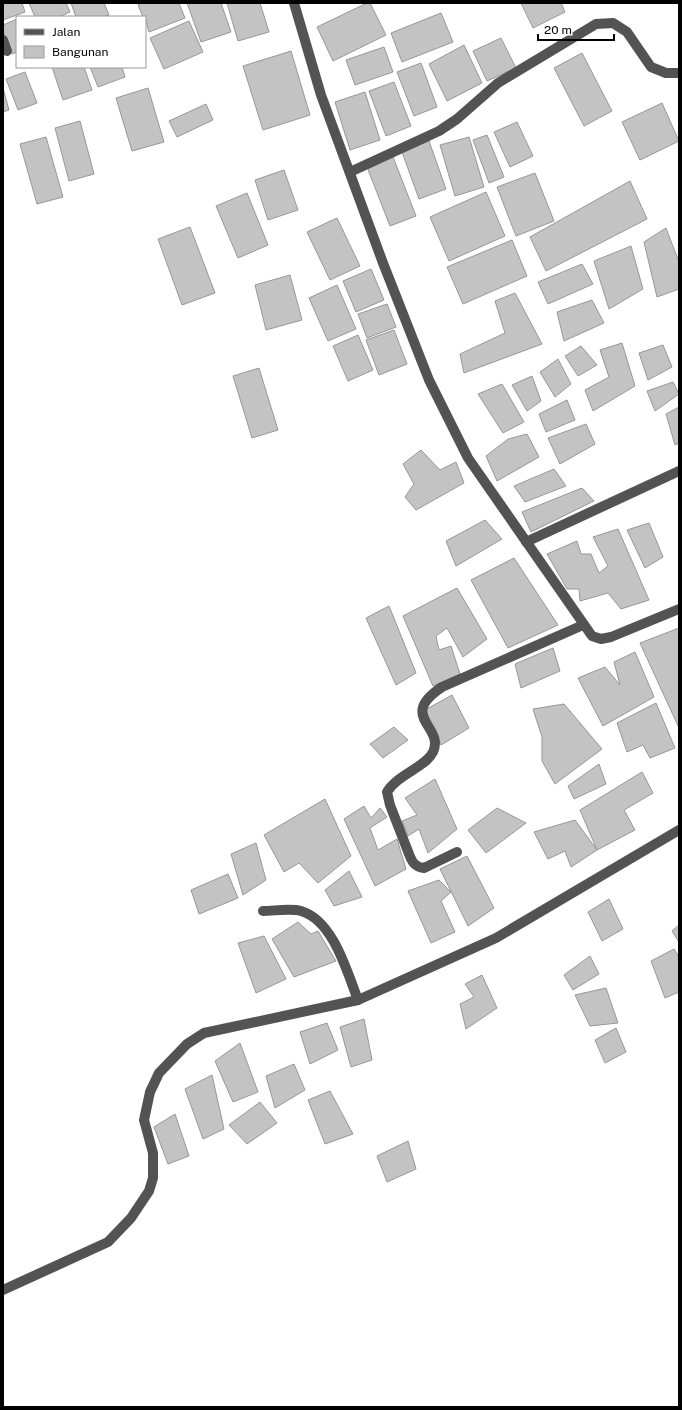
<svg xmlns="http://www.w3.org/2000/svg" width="682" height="1410" viewBox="0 0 682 1410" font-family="'Public Sans',sans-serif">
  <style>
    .building { fill: #c3c3c3; stroke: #979797 }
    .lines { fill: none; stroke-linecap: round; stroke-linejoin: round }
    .minor { stroke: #535353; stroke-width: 10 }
  </style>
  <rect width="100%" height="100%" fill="#fff"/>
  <g class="building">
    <path d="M3 3H22L25 12 3 20Z"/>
    <path d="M29 3H66L70 12 59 17H35Z"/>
    <path d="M71 3H104L109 15 103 17H76Z"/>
    <path d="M142 3H179L185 18 149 32 145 17H143L138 5Z"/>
    <path d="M187 3H221L231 32 201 42Z"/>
    <path d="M227 3H260L269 32 238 41Z"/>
    <path d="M367 3H370L386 35 333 61 317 27Z"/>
    <path d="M521 3H561L565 12 533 28Z"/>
    <path d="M441 13 453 42 402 62 391 33Z"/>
    <path d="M17 19V52L12 54 3 31V25Z"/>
    <path d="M189 21 203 52 164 69 150 38Z"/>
    <path d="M501 38 516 68 487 81 473 51Z"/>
    <path d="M464 45 482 83 447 101 429 64Z"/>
    <path d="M384 47 393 72 355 85 346 60Z"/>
    <path d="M291 51 310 115 263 130 243 66Z"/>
    <path d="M582 53 612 111 584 126 554 68Z"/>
    <path d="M421 63 437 107 414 116 397 72Z"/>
    <path d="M52 67H84L92 90 63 100Z"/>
    <path d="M90 67H122L125 77 98 87Z"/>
    <path d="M25 72 37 103 18 110 6 79Z"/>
    <path d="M394 82 411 126 386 136 369 91Z"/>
    <path d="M3 88 9 110 3 112Z"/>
    <path d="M148 88 164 142 132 151 116 98Z"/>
    <path d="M365 92 380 140 350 150 335 102Z"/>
    <path d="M662 103 679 141 640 160 622 122Z"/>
    <path d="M206 104 213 120 177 137 169 121Z"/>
    <path d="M80 121 94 174 69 181 55 128Z"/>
    <path d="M517 122 533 156 510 167 494 132Z"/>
    <path d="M487 135 504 177 489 183 473 140Z"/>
    <path d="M46 137 63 197 37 204 20 144Z"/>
    <path d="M469 137 484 187 455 196 440 145Z"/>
    <path d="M429 141 446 189 419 199 402 152Z"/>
    <path d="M393 157 416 216 390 226 367 167Z"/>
    <path d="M284 170 298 210 268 220 255 180Z"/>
    <path d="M535 173 554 221 516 236 497 187Z"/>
    <path d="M630 181 647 219 546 271 530 237Z"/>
    <path d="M486 192 505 236 449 261 430 217Z"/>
    <path d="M247 193 268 245 238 258 216 206Z"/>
    <path d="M337 218 360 266 330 280 307 232Z"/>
    <path d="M190 227 215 293 182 305 158 239Z"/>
    <path d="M666 228 679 262V289L657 297 644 242Z"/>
    <path d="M512 240 527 276 463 304 447 267Z"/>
    <path d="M631 246 643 289 609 309 594 261Z"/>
    <path d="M582 264 593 284 548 304 538 282Z"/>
    <path d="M371 269 384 300 356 312 343 281Z"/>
    <path d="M290 275 302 320 266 330 255 285Z"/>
    <path d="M337 285 356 329 328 341 309 298Z"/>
    <path d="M515 293 542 344 464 373 460 354 505 333 495 301Z"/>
    <path d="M592 300 604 323 564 341 557 312Z"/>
    <path d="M387 304 396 327 367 338 358 314Z"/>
    <path d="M394 330 407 364 379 375 366 340Z"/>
    <path d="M358 335 373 370 348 381 333 346Z"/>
    <path d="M622 343 635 386 593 411 585 390 609 377 600 350Z"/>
    <path d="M663 345 672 367 648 380 639 353Z"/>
    <path d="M581 346 597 365 578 376 565 356Z"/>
    <path d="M558 359 571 384 555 397 540 372Z"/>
    <path d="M259 368 278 430 252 438 233 376Z"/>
    <path d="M532 376 541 401 527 411 512 385Z"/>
    <path d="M673 382 679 394 655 411 647 391Z"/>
    <path d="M502 384 524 422 503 433 478 394Z"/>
    <path d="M567 400 575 420 546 432 539 414Z"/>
    <path d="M679 407V443L675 445 666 414Z"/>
    <path d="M586 424 595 444 560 464 548 438Z"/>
    <path d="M527 434 539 457 497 481 486 456 508 439Z"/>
    <path d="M421 450 440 470 456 462 464 483 416 510 405 497 414 484 403 464Z"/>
    <path d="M554 469 566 486 525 502 514 486Z"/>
    <path d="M582 488 594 501 531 532 522 512Z"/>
    <path d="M485 520 502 539 456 566 446 541Z"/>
    <path d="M649 523 663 557 645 568 627 530Z"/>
    <path d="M618 529 649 600 621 609 608 593 580 601 579 589H567L547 554 577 541 581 554H591L599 573 608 566 593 537Z"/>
    <path d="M514 558 558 625 508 648 471 580Z"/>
    <path d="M457 588 487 639 463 657 447 628 436 636 439 650 451 646 460 674 433 686 403 616Z"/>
    <path d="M389 606 416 673 396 685 366 618Z"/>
    <path d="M679 628V728L640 643Z"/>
    <path d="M553 648 560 671 521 688 515 664Z"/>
    <path d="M635 652 654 697 603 726 578 678 605 667 620 685 614 662Z"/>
    <path d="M452 695 469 728 441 745 425 710Z"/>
    <path d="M656 703 675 748 650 758 643 745 627 752 617 723Z"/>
    <path d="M564 704 602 749 555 784 542 761V737L533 709Z"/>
    <path d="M394 727 408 740 383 758 370 744Z"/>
    <path d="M599 764 606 784 574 799 568 786Z"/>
    <path d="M642 772 653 793 624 810 635 830 597 850 580 810Z"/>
    <path d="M435 779 457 829 428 853 419 829 408 836 402 821 417 815 405 798Z"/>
    <path d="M325 799 351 856 318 883 299 863 284 872 264 835Z"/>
    <path d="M364 806 371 818 380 808 387 817 370 828 378 850 397 839 406 869 375 886 344 819Z"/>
    <path d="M497 808 526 823 486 853 468 830Z"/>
    <path d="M575 820 597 850 571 867 565 851 548 859 534 832Z"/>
    <path d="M256 843 266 880 243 895 231 854Z"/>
    <path d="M467 856 494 908 468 926 440 869Z"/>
    <path d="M349 871 362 897 334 906 325 890Z"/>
    <path d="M228 874 238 898 199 914 191 890Z"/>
    <path d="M439 880 451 892 441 901 455 932 431 943 408 891Z"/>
    <path d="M609 899 623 929 602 941 588 912Z"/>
    <path d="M298 922 311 934 318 931 336 961 294 977 272 939Z"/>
    <path d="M679 925V942L672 931Z"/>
    <path d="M264 936 286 979 256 993 238 943Z"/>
    <path d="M674 949 679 957V992L665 998 651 961Z"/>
    <path d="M590 956 599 974 573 990 564 975Z"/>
    <path d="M482 975 497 1008 466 1029 460 1004 474 997 465 984Z"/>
    <path d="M606 988 618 1023 590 1026 575 995Z"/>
    <path d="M364 1019 372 1060 351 1067 340 1027Z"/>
    <path d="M327 1023 338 1050 310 1064 300 1032Z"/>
    <path d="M616 1028 626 1052 605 1063 595 1040Z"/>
    <path d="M240 1043 258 1092 233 1102 215 1061Z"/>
    <path d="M294 1064 305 1090 275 1108 266 1076Z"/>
    <path d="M212 1075 224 1129 203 1139 185 1089Z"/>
    <path d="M330 1091 353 1134 325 1144 308 1100Z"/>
    <path d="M260 1102 277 1123 247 1144 229 1125Z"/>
    <path d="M175 1114 189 1156 168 1164 154 1127Z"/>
    <path d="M408 1141 416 1169 387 1182 377 1156Z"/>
  </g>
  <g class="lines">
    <g class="minor">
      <path d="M294 3 321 95 383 263 429 380 468 458 592 636 601 639 611 637 679 609"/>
      <path d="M3 40 7 51"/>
      <path d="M350 172 439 131 457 119 498 83 596 24 613 23 627 32 651 67 666 73H679"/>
      <path d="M526 542 679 471"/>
      <path d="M457 852 424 868C415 867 412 862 409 854L390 805 387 792C398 774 426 767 433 752 445 726 397 717 442 687L583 625"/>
      <path d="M263 911C274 911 290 908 301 911 333 920 347 972 358 1000"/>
      <path d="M3 1290 108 1242 131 1218 149 1191 153 1178V1153L144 1120 150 1092 159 1073 187 1044 204 1033 358 1000 496 938 679 830"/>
    </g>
  </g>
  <rect width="682" height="1410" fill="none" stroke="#000000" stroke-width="8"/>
  <rect x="16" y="16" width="130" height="52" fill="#ffffff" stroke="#999999"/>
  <rect x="24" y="29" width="20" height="6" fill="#535353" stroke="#999999"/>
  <text x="52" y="36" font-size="12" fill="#000000">Jalan</text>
  <rect x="24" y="46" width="20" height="12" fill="#c3c3c3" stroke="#999999"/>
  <text x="52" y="56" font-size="12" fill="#000000">Bangunan</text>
  <path d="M538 34v6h76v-6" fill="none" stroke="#000000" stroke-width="2"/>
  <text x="544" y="34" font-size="12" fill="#000000" stroke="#ffffff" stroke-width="3" paint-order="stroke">20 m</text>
</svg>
